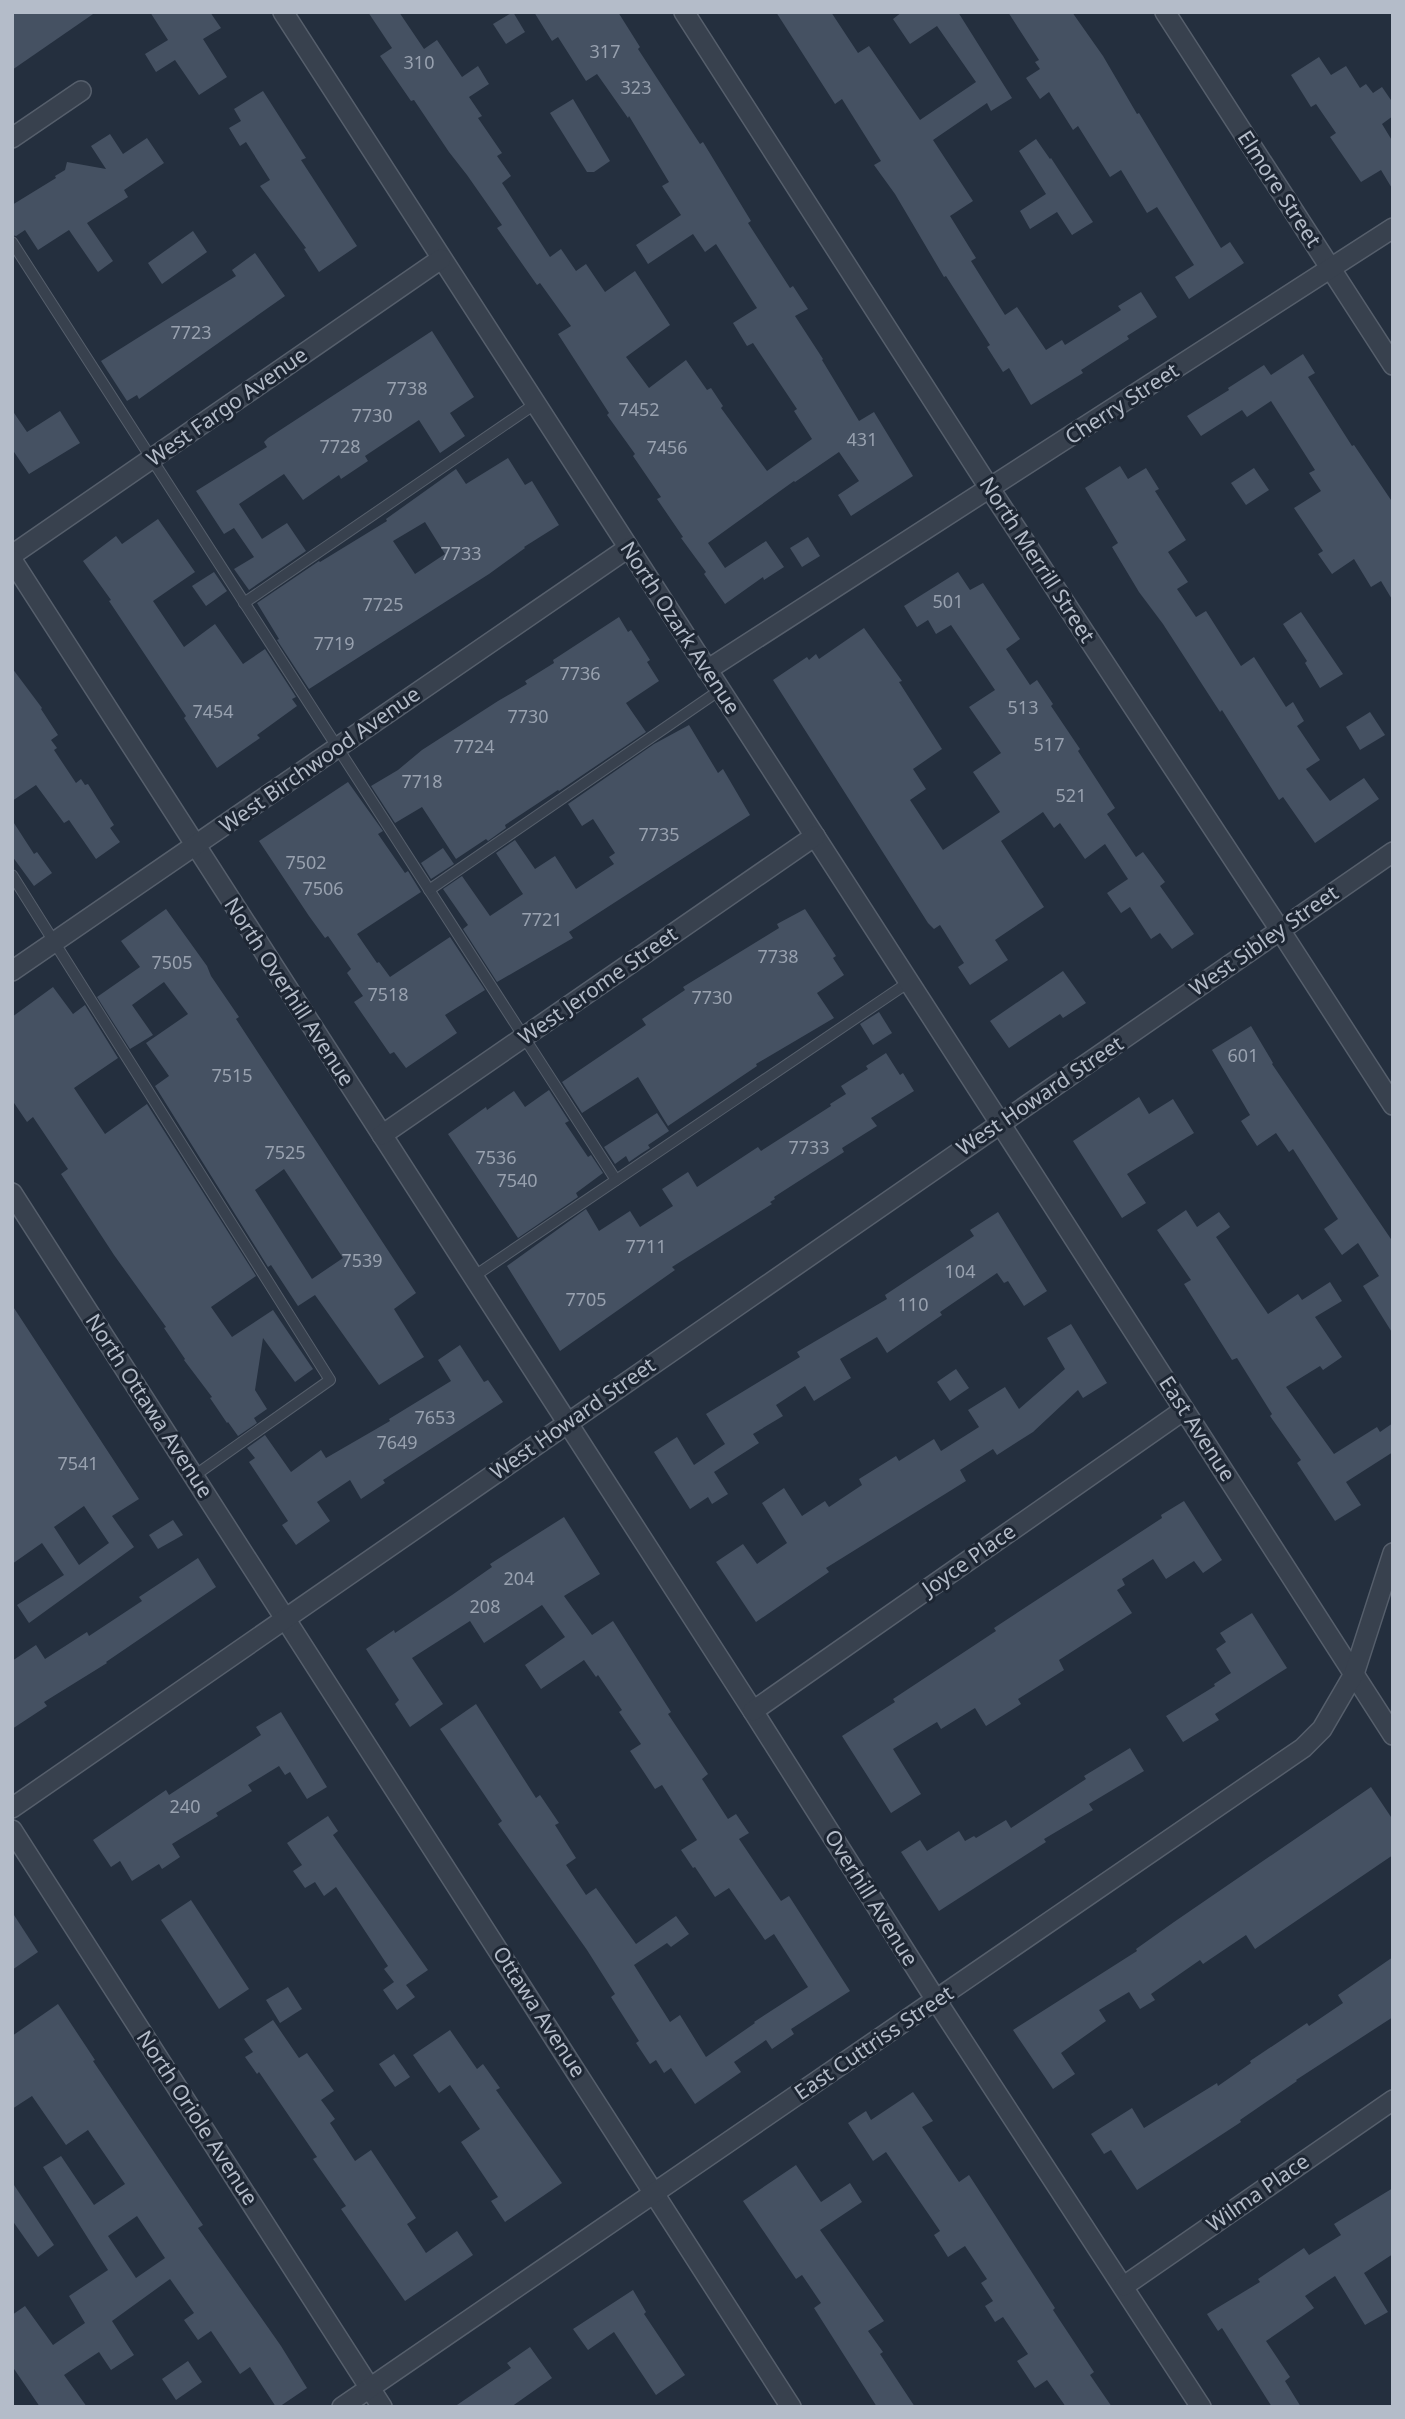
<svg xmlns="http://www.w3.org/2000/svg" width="1405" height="2419" viewBox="0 0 1405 2419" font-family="'Noto Sans',sans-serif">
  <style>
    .building { fill: #455162; fill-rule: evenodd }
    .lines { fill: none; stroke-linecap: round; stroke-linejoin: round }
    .service-casing { stroke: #565f6c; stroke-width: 12 }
    .minor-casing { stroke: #565f6c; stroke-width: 22 }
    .service { stroke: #38414e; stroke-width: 10 }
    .minor { stroke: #38414e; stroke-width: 19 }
    .labels { text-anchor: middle; stroke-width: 6; stroke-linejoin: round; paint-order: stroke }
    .number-label { font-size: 18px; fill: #98a1af }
    .street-label { font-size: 21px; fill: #b4bcc9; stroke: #1d2633 }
  </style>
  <rect width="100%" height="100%" fill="#242f3e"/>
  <g class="building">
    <path d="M12 12H96L12 70Z"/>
    <path d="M150 12H210L221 28 203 39 227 77 199 95 175 60 156 72 145 54 168 40Z"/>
    <path d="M368 12H399L424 49 437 40 462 77 478 66 489 84 469 97 482 116 478 118 502 153 497 156 511 176 502 183 550 257 561 249 576 271 586 264 605 292 635 271 670 325 626 357 649 388 686 360 707 390 711 388 723 406 721 408 767 471 812 439 794 411 797 409 753 343 747 346 733 323 757 308 716 244 705 252 693 234 648 264 636 245 681 215 662 186 669 182 629 116 628 118 597 74 586 81 558 37 552 41 534 12H618L640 47 638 49 700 144 703 142 751 221 748 223 790 288 793 286 808 309 795 316 823 359 822 360 859 421 874 412 913 476 851 516 838 495 859 481 839 452 795 482 794 481 708 543 725 568 766 541 784 567 764 580 763 577 725 604 704 574 706 572 681 538 683 537 657 499 661 497 633 456 635 454 607 415 609 413 558 334 571 326 540 283 537 285 497 228 502 225 467 175 449 152 414 100 411 101 380 56 392 48Z"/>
    <path d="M513 12 525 32 506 44 493 24Z"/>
    <path d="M776 12H831L858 53 869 46 920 120 976 82 937 26 910 44 893 19 902 12H958L1012 98 991 111 987 103 933 140 973 201 950 216 976 258 971 261 1005 315 1017 307 1046 350 1062 340 1065 345 1121 310 1118 306 1141 292 1157 317 1127 336 1129 339 1081 370 1083 373 1031 405 1009 368 1003 372 987 347 990 345 946 276 944 277 895 194 874 165 881 161 842 99 835 104Z"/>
    <path d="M1008 12H1072L1103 56 1137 114 1139 113 1221 248 1230 242 1244 263 1189 299 1175 277 1194 265 1157 207 1147 213 1121 170 1110 177 1078 126 1073 130 1049 92 1040 99 1026 78 1040 69 1035 62 1039 60Z"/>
    <path d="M1319 57 1331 75 1346 66 1360 88 1366 84 1373 93 1382 87 1393 103V116L1382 124 1393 142V190L1381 170 1361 182 1330 137 1336 133 1316 104 1311 107 1291 75Z"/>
    <path d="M263 91 306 158 301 160 357 246 319 272 304 249 306 248 260 186 270 180 246 142 240 146 229 128 241 121 234 109Z"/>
    <path d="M573 99 610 161 594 172H587L550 113Z"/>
    <path d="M110 134 123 154 147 138 164 163 124 190 128 197 87 223 113 261 98 272 69 230 38 250 25 230 16 236 12 235V205L56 178 55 176 65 170 67 162 106 169 91 146Z"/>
    <path d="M1036 139 1050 159 1051 158 1093 222 1072 235 1057 212 1030 229 1020 211 1046 194 1019 151Z"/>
    <path d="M193 231 207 252 162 284 148 263Z"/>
    <path d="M255 253 285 296 139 399 137 395 127 401 101 361 236 276 232 270Z"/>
    <path d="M432 331 474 397 450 413 465 436 440 453 419 420 365 456 368 461 341 479 339 475 303 500 284 474 239 504 262 539 287 523 306 551 249 590 234 569 254 557 234 528 224 534 196 491 267 447 264 442 268 438Z"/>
    <path d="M1303 354 1315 373 1308 377 1352 446 1354 445 1393 503V601L1381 581 1371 587 1354 559 1332 574 1318 554 1323 551 1294 508 1321 491 1309 473 1315 470 1271 401 1247 417 1242 410 1201 436 1187 416 1229 390 1228 388 1264 365 1271 375Z"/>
    <path d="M12 410 27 432 60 411 80 443 29 474 12 449Z"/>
    <path d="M508 458 525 485 532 481 559 525 524 547 525 548 489 574 309 689 277 640 279 639 257 603 319 561 320 562 387 521 386 519 456 469 466 484ZM425 522 445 554 415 574 393 541Z"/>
    <path d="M1120 466 1128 479 1146 468 1159 489 1155 491 1186 540 1168 552 1188 582 1177 589 1196 617 1206 611 1241 666 1254 657 1286 707 1293 702 1304 721 1297 726 1320 760 1306 769 1330 801 1364 778 1379 799 1315 843 1283 797 1279 800 1222 710 1220 712 1163 624 1139 592 1112 547 1118 543 1085 488Z"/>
    <path d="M1254 468 1269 490 1246 505 1231 483Z"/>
    <path d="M158 519 195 572 153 601 184 647 215 624 243 664 265 649 296 697 292 699 297 706 257 735 260 738 217 768 184 718 186 716 109 601 111 600 83 561 116 536 122 544Z"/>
    <path d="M808 537 820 556 802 567 790 548Z"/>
    <path d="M214 572 227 591 206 606 192 586Z"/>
    <path d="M958 572 970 590 983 583 1020 639 1006 649 1030 685 1037 680 1053 704 1051 706 1080 749 1078 751 1115 808 1107 814 1136 857 1143 852 1165 882 1160 886 1194 934 1172 949 1160 933 1151 939 1130 907 1121 913 1107 893 1128 879 1105 844 1085 859 1060 823 1054 828 1043 812 1001 841 1044 907 995 940 1008 960 970 985 958 967 964 963 940 925 934 929 928 923 773 680 807 657 809 660 816 654 819 659 864 628 902 681 899 682 942 749 913 769 926 789 910 800 943 850 1000 812 973 772 1001 753 969 707 995 690 951 625 936 634 928 620 917 627 904 606Z"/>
    <path d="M1301 612 1343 674 1320 688 1305 663 1307 661 1283 624Z"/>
    <path d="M619 617 628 632 631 630 650 660 647 662 659 681 626 703 646 732 559 791 558 790 505 825 506 828 488 841 486 839 456 859 422 807 395 823 371 786 398 770 422 750 498 701 527 684 525 681 554 663 553 660Z"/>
    <path d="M12 668 42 708 41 709 58 735 51 740 57 748 54 750 76 783 81 779 85 785 88 784 114 825 110 828 120 842 96 859 69 820 64 823 36 785 12 801Z"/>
    <path d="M1370 712 1385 735 1360 750 1346 727Z"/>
    <path d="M689 725 718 773 723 769 750 815 569 932 573 938 497 982 463 929 468 925 443 889 462 876 490 916 523 894 496 853 515 840 535 869 555 856 576 889 614 864 609 857 615 853 593 819 582 826 568 804 654 744Z"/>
    <path d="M348 782 383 831 378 834 405 873 408 871 421 892 357 934 377 963 379 962 390 977 450 937 485 990 445 1015 457 1033 406 1068 394 1052 390 1054 354 1002 363 996 347 973 351 969 328 936 325 938 309 916 259 841Z"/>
    <path d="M12 820 34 854 37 852 52 873 34 886 12 856Z"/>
    <path d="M443 848 454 864 431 879 421 863Z"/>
    <path d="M166 909 207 966 211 976 239 1017 236 1019 416 1293 394 1309 424 1357 379 1385 315 1295 298 1306 271 1265 268 1267 155 1086 169 1076 146 1043 188 1014 164 982 132 1005 153 1035 130 1049 97 997 140 967 121 941ZM284 1169 343 1258 312 1279 255 1190Z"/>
    <path d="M805 909 836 956 833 958 844 975 817 993 834 1018 756 1064 757 1066 668 1126 638 1077 582 1113 562 1082 646 1025 642 1019 685 990 683 987 779 928 777 924Z"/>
    <path d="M1063 971 1086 1003 1063 1018 1060 1014 1009 1048 990 1021Z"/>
    <path d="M53 987 73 1014 85 1005 118 1058 74 1088 105 1134 147 1104 256 1276 211 1307 232 1337 273 1310 313 1369 295 1382 263 1338 255 1390 267 1409 254 1418 257 1423 238 1436 228 1422 227 1423 210 1398 212 1397 184 1360 185 1359 164 1328 166 1327 114 1255 61 1174 68 1169 33 1117 27 1122 12 1100V1017Z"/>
    <path d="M879 1012 892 1033 873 1045 860 1024Z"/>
    <path d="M1251 1026 1273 1063 1272 1064 1393 1242V1334L1363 1286 1379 1276 1358 1243 1342 1255 1324 1229 1338 1219 1293 1149 1289 1152 1276 1133 1257 1146 1241 1121 1250 1115 1212 1050Z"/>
    <path d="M886 1053 900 1075 903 1073 914 1091 871 1118 877 1126 842 1148 844 1152 774 1197 775 1199 770 1202 772 1204 672 1267 675 1270 560 1351 507 1266 586 1209 599 1231 630 1211 640 1227 673 1206 662 1189 688 1172 697 1187 758 1147 761 1151 831 1106 830 1104 846 1094 841 1086 868 1069 866 1066Z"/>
    <path d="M549 1090 569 1121 565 1123 588 1157 591 1155 603 1173 576 1193 578 1197 518 1238 448 1134 486 1107 487 1110 514 1091 525 1107Z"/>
    <path d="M1139 1097 1149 1114 1173 1099 1194 1133 1127 1174 1146 1203 1122 1218 1073 1141Z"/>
    <path d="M657 1113 669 1131 648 1145 650 1148 642 1153 629 1162 626 1156 615 1164 604 1147Z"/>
    <path d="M1186 1210 1197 1227 1219 1212 1230 1227 1216 1237 1268 1314 1298 1294 1302 1300 1330 1282 1342 1301 1315 1317 1342 1357 1323 1370 1320 1366 1286 1387 1334 1454 1377 1427 1380 1432 1393 1423V1452L1346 1482 1361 1505 1335 1521 1297 1463 1301 1460 1270 1416 1272 1414 1237 1358 1232 1360 1184 1284 1191 1280 1157 1230Z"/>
    <path d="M998 1212 1047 1291 1024 1306 1008 1281 1004 1283 997 1273 940 1312 942 1315 887 1353 877 1337 840 1359 851 1378 814 1401 805 1386 776 1405 783 1416 753 1434 759 1443 714 1472 728 1494 712 1504 708 1497 690 1509 654 1452 677 1437 694 1465 725 1444 706 1414 800 1357 797 1352 887 1299 885 1295 974 1236 970 1230Z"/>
    <path d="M12 1305 139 1499 112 1516 134 1547 29 1623 17 1605 64 1575 42 1543 12 1564ZM84 1506 109 1543 79 1565 54 1527Z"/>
    <path d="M1071 1324 1107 1383 1083 1398 1078 1390 1033 1432 997 1455 993 1449 960 1470 966 1481 826 1568 829 1572 756 1622 716 1562 743 1544 757 1564 787 1543 762 1503 784 1488 802 1516 825 1501 829 1507 862 1485 859 1479 896 1456 899 1461 934 1439 941 1451 979 1427 968 1410 1005 1387 1019 1409 1065 1369 1047 1338Z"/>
    <path d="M460 1345 484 1382 488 1380 503 1402 383 1480 385 1483 361 1499 350 1480 317 1502 330 1521 296 1545 282 1525 288 1521 249 1462 255 1458 247 1448 265 1435 291 1472 321 1450 326 1458 390 1421 389 1419 451 1381 438 1360Z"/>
    <path d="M956 1369 969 1388 950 1401 937 1382Z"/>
    <path d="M1184 1501 1222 1560 1203 1573 1194 1561 1166 1579 1153 1559 1122 1579 1125 1585 1117 1590 1132 1613 1059 1660 1064 1670 1018 1699 1021 1704 986 1726 975 1708 941 1729 937 1722 893 1749 921 1794 891 1813 842 1736 895 1702 893 1699 996 1631 994 1628 1162 1518 1161 1515Z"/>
    <path d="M564 1517 600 1574 564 1596 592 1635 613 1621 671 1712 668 1714 708 1774 702 1779 728 1819 736 1814 749 1833 739 1839 781 1901 789 1896 850 1991 791 2029 794 2034 772 2049 766 2040 734 2062 741 2072 695 2104 671 2068 664 2073 656 2060 650 2064 636 2043 639 2041 611 1997 615 1994 587 1950 498 1824 502 1821 440 1729 476 1704 536 1798 540 1795 559 1823 555 1825 576 1858 566 1865 586 1895 596 1888 636 1944 676 1916 689 1934 671 1947 667 1943 634 1965 670 2022 680 2015 706 2057 755 2023 754 2022 808 1987 774 1934 765 1940 729 1888 715 1897 695 1867 693 1868 681 1850 697 1840 662 1785 655 1789 630 1751 641 1744 619 1712 622 1710 598 1675 596 1677 584 1660 541 1689 525 1665 565 1637 542 1605 484 1643 470 1621 412 1658 443 1704 410 1727 395 1704 399 1700 366 1649 394 1630 395 1633 452 1595 492 1567 490 1564Z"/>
    <path d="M173 1520 183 1535 158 1549 149 1535Z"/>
    <path d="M198 1558 216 1587 106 1662 107 1663 44 1702 47 1706 12 1729V1661L36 1645 45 1659 87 1632 89 1636 142 1601 139 1597Z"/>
    <path d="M1252 1613 1287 1668 1215 1714 1219 1720 1183 1742 1166 1716 1215 1686 1214 1684 1231 1673 1216 1649 1226 1642 1220 1633Z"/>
    <path d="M281 1712 327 1787 307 1799 290 1772 285 1775 279 1766 248 1785 252 1791 216 1813 218 1816 172 1844 180 1857 162 1869 159 1864 132 1881 120 1861 111 1867 93 1840 166 1790 169 1795 261 1735 256 1727Z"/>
    <path d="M1130 1748 1144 1771 1089 1804 1093 1810 1044 1839 1046 1842 939 1911 901 1852 920 1840 927 1851 959 1831 965 1841 974 1836 976 1838 1006 1820 1011 1828 1086 1779 1084 1776Z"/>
    <path d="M1371 1787 1393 1820V1855L1255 1949 1246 1935 1203 1964 1200 1960 1151 1994 1155 2000 1140 2009 1129 1992 1099 2010 1106 2021 1061 2053 1075 2074 1053 2089 1013 2030 1137 1951 1136 1949 1174 1922Z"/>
    <path d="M328 1816 338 1831 333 1835 428 1970 406 1985 415 1997 397 2010 383 1990 394 1982 384 1969 388 1966 336 1887 324 1896 315 1882 305 1888 293 1871 302 1865 287 1843Z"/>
    <path d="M191 1900 249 1989 219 2009 161 1920Z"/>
    <path d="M12 1912 38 1952 12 1970Z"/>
    <path d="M1393 1957V2017L1296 2080 1297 2081 1240 2120 1241 2122 1137 2190 1111 2150 1104 2154 1091 2134 1132 2108 1144 2128 1217 2083 1218 2086 1251 2063 1250 2061 1307 2023 1309 2026 1343 2003 1338 1995Z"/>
    <path d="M288 1987 302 2009 280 2023 266 2000Z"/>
    <path d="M58 2004 95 2060 93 2061 203 2225 198 2228 281 2346 307 2388 279 2407H276L250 2367 240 2374 211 2331 198 2340 184 2320 194 2313 170 2279 112 2321 134 2355 111 2370 99 2352 64 2375 87 2407H40L12 2366V2315L25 2306 53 2345 85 2323 69 2296 108 2270 43 2167 61 2156 94 2205 125 2184 88 2130 66 2145 32 2096 12 2109V2036ZM137 2216 165 2258 136 2278 108 2236Z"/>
    <path d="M273 2020 299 2058 307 2053 334 2091 321 2100 335 2119 330 2123 355 2161 371 2150 416 2218 407 2224 426 2253 457 2231 473 2255 405 2301 341 2209 346 2206 313 2159 317 2157 259 2072 257 2074 245 2057 253 2052 244 2039Z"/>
    <path d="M450 2030 477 2069 483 2064 500 2088 496 2090 562 2183 505 2222 491 2201 498 2197 461 2142 480 2129 450 2085 439 2093 413 2055Z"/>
    <path d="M394 2054 410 2077 395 2087 379 2064Z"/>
    <path d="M913 2092 933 2121 922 2127 959 2182 969 2175 1055 2308 1053 2310 1094 2372 1090 2375 1112 2407H1066L1047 2380 1035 2388 1017 2361 1028 2354 1003 2317 995 2322 985 2306 993 2301 981 2283 987 2279 965 2246 948 2257 934 2235 940 2231 886 2152 873 2161 848 2123 866 2111 871 2120Z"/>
    <path d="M796 2165 821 2202 850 2183 862 2202 820 2230 884 2321 868 2331 883 2352 880 2354 915 2407H877L814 2308 821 2303 802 2275 796 2279 743 2201Z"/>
    <path d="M12 2182 54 2245 38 2257 12 2220Z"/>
    <path d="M1393 2188V2254L1364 2273 1388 2312 1365 2325 1335 2276 1305 2296 1314 2308 1266 2341 1290 2377 1285 2381 1301 2407H1272L1222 2328 1218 2331 1207 2314 1260 2282 1258 2279 1304 2248 1309 2255 1341 2235 1334 2224Z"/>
    <path d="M633 2290 646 2312 644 2314 685 2375 656 2395 614 2332 588 2350 573 2329Z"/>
    <path d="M530 2347 552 2378 511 2407H454L511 2368 507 2363Z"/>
    <path d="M188 2361 202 2382 176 2400 162 2379Z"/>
  </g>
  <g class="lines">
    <defs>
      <g id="service">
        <path d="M12 242 616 1180"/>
        <path d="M244 603 535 404"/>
        <path d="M12 875 330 1380 194 1476"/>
        <path d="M429 890 720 690"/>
        <path d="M473 1277 909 982"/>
      </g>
      <g id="minor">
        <path d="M283 12 1000 1123 1393 1735"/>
        <path d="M684 12 990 489 1280 930 1393 1105"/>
        <path d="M1165 12 1393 365"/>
        <path d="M12 138 81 91"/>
        <path d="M12 555 441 259"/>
        <path d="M12 560 753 1711 936 2000 1201 2407"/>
        <path d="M707 670 1393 228"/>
        <path d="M12 971 628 548"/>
        <path d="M382 1135 815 836"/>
        <path d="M12 1193 791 2407"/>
        <path d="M753 1711 1184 1410"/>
        <path d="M12 1808 1393 852"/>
        <path d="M12 1830 382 2407"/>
        <path d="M1124 2286 1393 2100"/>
        <path d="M342 2407 1303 1748 1322 1729 1354 1674 1393 1553"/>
      </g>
    </defs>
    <use href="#service" class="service-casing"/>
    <use href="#minor" class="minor-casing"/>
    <use href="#service" class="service"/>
    <use href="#minor" class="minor"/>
  </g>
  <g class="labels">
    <g class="number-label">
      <text x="605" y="58">317</text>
      <text x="419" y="69">310</text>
      <text x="636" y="94">323</text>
      <text x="191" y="339">7723</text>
      <text x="407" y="395">7738</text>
      <text x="639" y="416">7452</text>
      <text x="372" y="422">7730</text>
      <text x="862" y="446">431</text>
      <text x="340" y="453">7728</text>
      <text x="667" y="454">7456</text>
      <text x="461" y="560">7733</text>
      <text x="948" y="608">501</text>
      <text x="383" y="611">7725</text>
      <text x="334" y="650">7719</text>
      <text x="580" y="680">7736</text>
      <text x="1023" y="714">513</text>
      <text x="213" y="718">7454</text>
      <text x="528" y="723">7730</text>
      <text x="1049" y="751">517</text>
      <text x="474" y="753">7724</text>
      <text x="422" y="788">7718</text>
      <text x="1071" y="802">521</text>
      <text x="659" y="841">7735</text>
      <text x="306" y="869">7502</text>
      <text x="323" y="895">7506</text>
      <text x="542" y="926">7721</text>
      <text x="778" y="963">7738</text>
      <text x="172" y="969">7505</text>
      <text x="388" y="1001">7518</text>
      <text x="712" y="1004">7730</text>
      <text x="1243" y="1062">601</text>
      <text x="232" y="1082">7515</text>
      <text x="809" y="1154">7733</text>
      <text x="285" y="1159">7525</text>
      <text x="496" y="1164">7536</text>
      <text x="517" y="1187">7540</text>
      <text x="646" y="1253">7711</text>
      <text x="362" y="1267">7539</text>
      <text x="960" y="1278">104</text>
      <text x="586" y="1306">7705</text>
      <text x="913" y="1311">110</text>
      <text x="435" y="1424">7653</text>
      <text x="397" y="1449">7649</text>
      <text x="78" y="1470">7541</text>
      <text x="519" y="1585">204</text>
      <text x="485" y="1613">208</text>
      <text x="185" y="1813">240</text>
    </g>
    <g class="street-label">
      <text transform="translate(1279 189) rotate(57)" y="7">Elmore Street</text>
      <text transform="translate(1122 404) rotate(-33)" y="7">Cherry Street</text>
      <text transform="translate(227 407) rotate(-35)" y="7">West Fargo Avenue</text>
      <text transform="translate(1037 560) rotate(57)" y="7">North Merrill Street</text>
      <text transform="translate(680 628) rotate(57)" y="7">North Ozark Avenue</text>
      <text transform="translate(320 760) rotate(-35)" y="7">West Birchwood Avenue</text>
      <text transform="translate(1264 941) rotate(-35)" y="7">West Sibley Street</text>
      <text transform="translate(598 986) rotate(-35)" y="7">West Jerome Street</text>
      <text transform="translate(289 992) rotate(57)" y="7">North Overhill Avenue</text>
      <text transform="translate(1040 1096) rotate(-34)" y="7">West Howard Street</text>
      <text transform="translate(149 1406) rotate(57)" y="7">North Ottawa Avenue</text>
      <text transform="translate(573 1419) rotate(-35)" y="7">West Howard Street</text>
      <text transform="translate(1197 1429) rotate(57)" y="7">East Avenue</text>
      <text transform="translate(969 1560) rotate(-35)" y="7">Joyce Place</text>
      <text transform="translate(871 1898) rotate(58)" y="7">Overhill Avenue</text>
      <text transform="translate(539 2012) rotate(57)" y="7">Ottawa Avenue</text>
      <text transform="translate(874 2043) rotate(-34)" y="7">East Cuttriss Street</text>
      <text transform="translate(197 2118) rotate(57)" y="7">North Oriole Avenue</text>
      <text transform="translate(1258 2193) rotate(-35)" y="7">Wilma Place</text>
    </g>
  </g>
  <rect width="1405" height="2419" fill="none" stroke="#b4bcc9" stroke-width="28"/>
</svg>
